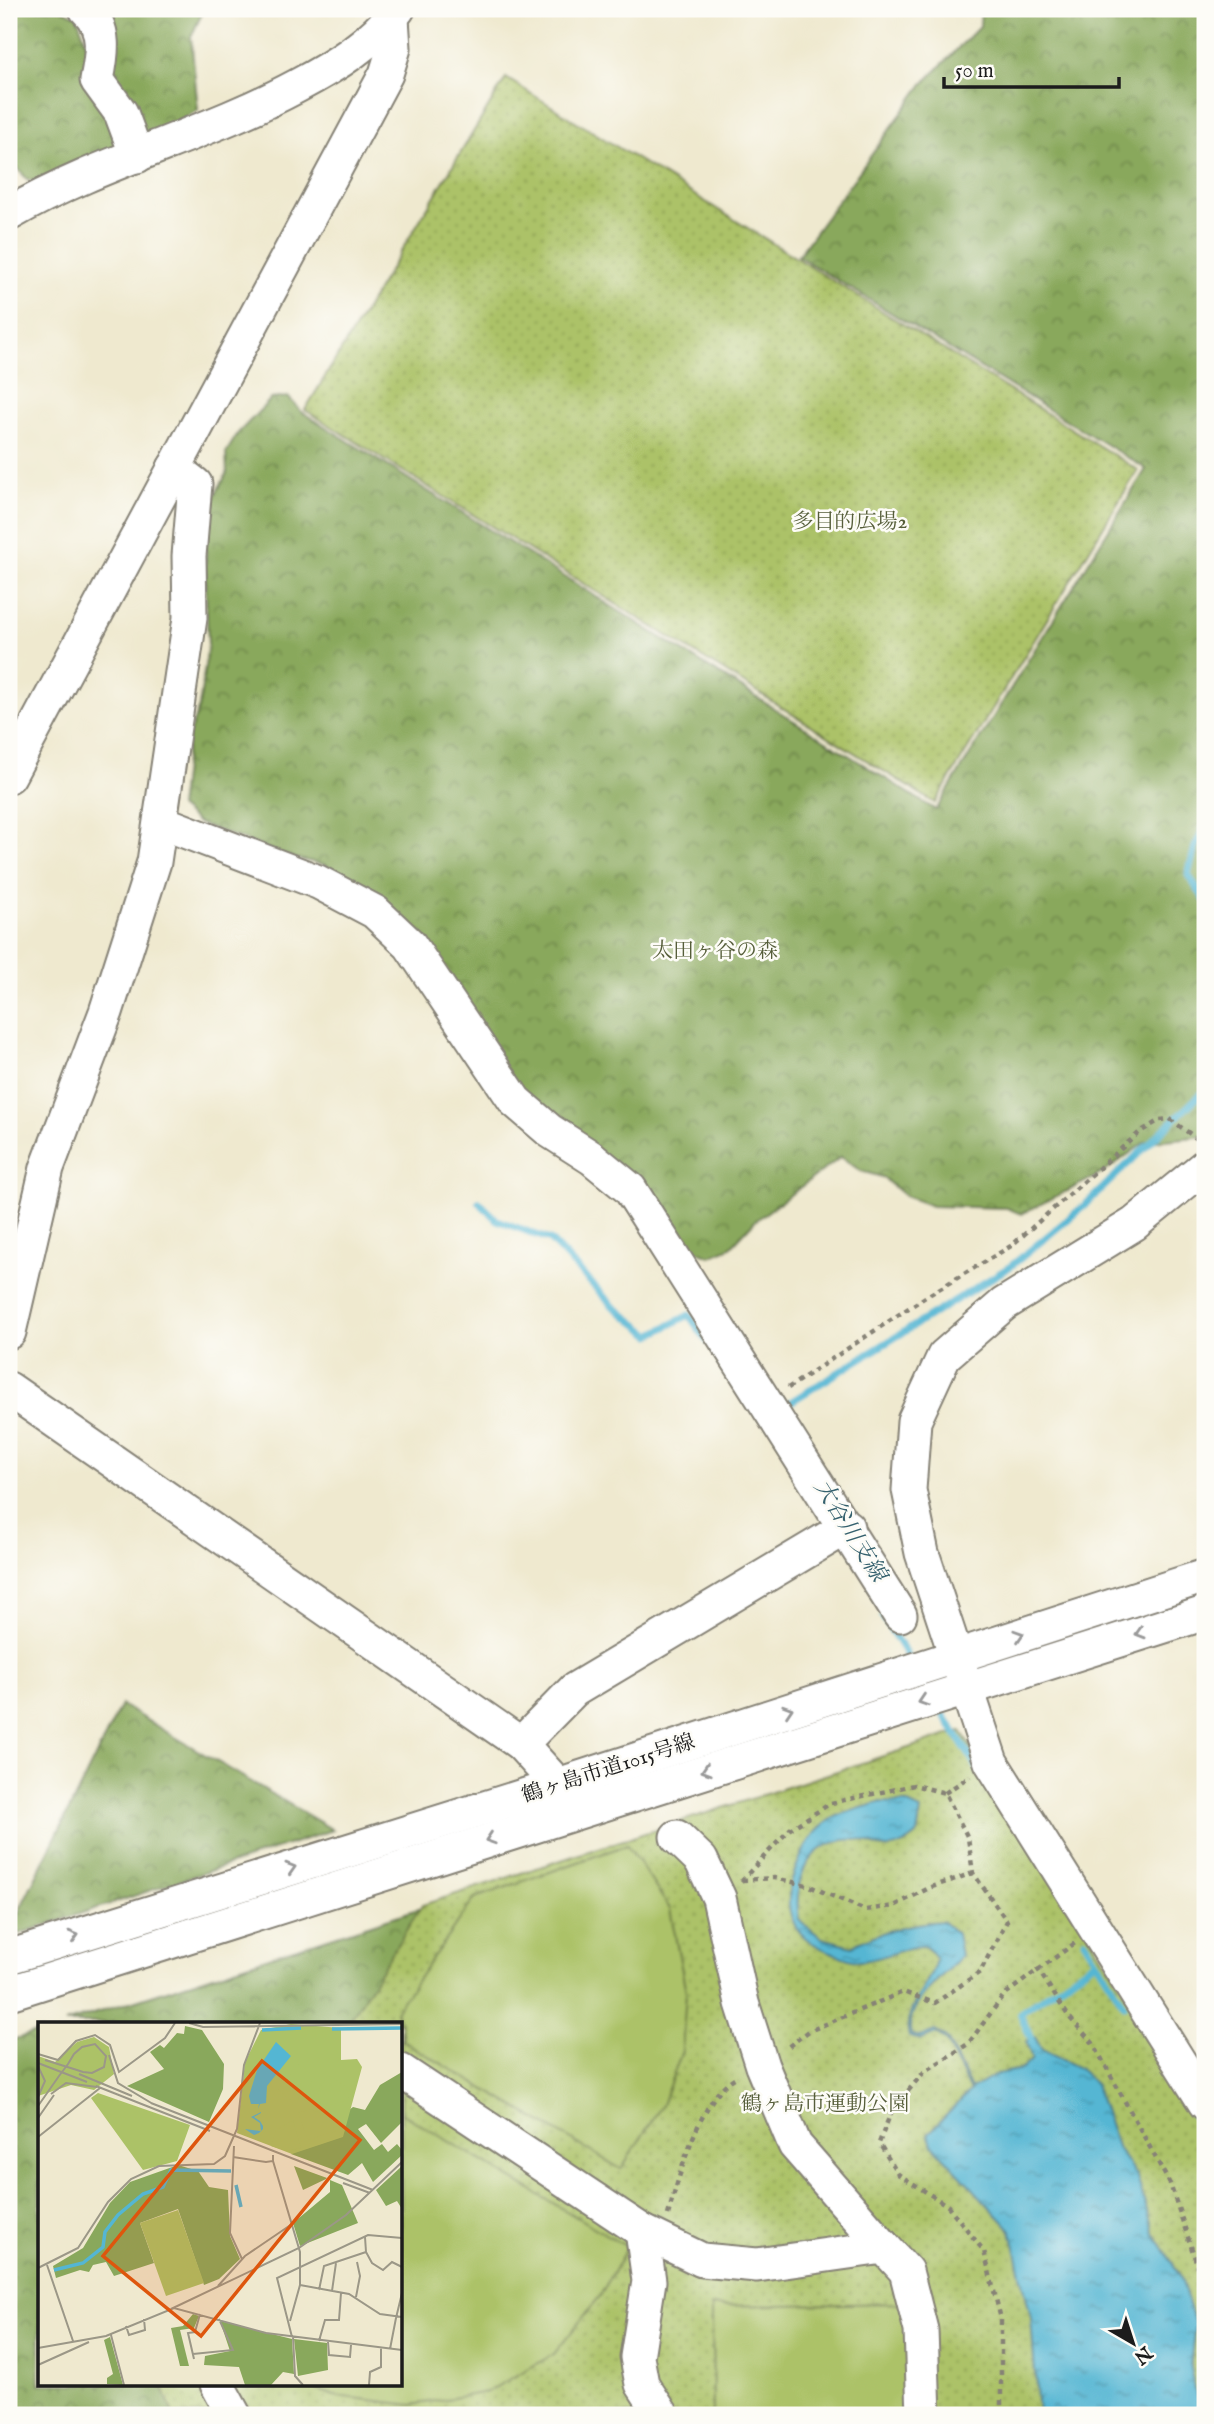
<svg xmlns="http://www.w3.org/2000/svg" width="1214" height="2424" viewBox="0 0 1214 2424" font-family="'IM FELL English','Noto Serif JP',serif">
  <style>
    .forest { fill: url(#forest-crowns); stroke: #52623c; stroke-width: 2 }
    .park { fill: url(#park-dots); stroke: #646f42; stroke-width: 2 }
    .pitch { fill: #acc267; stroke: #646f42; stroke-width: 2 }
    .water { fill: url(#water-ripples); stroke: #386978; stroke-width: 2 }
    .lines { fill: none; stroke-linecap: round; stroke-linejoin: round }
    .stream { stroke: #54b6d3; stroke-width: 7 }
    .minor-casing { stroke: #868276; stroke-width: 37 }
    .path { stroke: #868276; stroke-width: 4.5; stroke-dasharray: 5 5; stroke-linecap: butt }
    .minor { stroke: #fff; stroke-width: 33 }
    .oneway { stroke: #999 }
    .labels { text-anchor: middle; stroke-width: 5; stroke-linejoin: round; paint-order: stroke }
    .park-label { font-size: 21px; fill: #565e3a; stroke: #fdfcf7 }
    .street-label { font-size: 21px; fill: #1c1c1c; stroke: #fdfcf7 }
    .water-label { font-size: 23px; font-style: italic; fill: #35616e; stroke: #fdfcf7 }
    .inset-river { fill: none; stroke: #54b6d3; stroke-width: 3.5 }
    .inset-road { fill: none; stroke: #9b9787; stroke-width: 2 }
    .view { fill: #de560d; fill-opacity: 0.15; stroke: #de560d; stroke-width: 3.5 }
    .inset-edge { fill: none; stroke: #1c1c1c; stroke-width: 3.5 }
  </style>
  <defs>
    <pattern id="forest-crowns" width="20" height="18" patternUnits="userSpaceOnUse" patternTransform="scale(1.75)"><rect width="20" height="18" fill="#89a85c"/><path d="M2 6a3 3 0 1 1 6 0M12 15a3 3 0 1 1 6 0" fill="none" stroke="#6f884b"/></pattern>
    <pattern id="park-dots" width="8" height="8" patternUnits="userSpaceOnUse" patternTransform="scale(1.75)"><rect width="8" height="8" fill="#acc267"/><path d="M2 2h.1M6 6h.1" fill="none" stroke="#93a659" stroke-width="1.8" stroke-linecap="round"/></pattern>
    <pattern id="water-ripples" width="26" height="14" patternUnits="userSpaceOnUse" patternTransform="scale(1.75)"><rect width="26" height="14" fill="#54b6d3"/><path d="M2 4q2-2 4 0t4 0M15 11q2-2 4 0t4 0" fill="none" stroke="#4593aa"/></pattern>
  </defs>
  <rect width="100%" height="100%" fill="#fdfcf7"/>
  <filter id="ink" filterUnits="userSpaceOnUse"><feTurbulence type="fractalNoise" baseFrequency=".0143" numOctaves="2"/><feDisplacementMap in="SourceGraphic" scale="14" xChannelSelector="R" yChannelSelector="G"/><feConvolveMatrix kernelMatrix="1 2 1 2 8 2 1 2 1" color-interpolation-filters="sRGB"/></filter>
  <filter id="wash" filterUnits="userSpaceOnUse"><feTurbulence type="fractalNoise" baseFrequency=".00686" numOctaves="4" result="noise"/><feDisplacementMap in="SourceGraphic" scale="28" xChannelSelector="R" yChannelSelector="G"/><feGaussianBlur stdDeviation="1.57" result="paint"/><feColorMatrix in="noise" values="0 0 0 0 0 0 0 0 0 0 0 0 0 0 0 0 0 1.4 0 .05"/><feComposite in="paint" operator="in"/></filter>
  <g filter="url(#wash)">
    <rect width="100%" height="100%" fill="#efe9cf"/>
    <g class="forest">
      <path d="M11 9H61L77 16 121 144 48 182 28 180 9 159Z"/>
      <path d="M105 9H204L191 37 198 110 171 125 140 136 110 85Z"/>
      <path d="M981 9H1205V1136L1145 1142 1103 1173 1021 1214 1007 1208 932 1206 905 1196 882 1177 861 1171 841 1157 755 1221 731 1247 710 1256 684 1246 553 1128 351 885 326 865 293 858 198 823 179 807 188 737 199 707 208 645 205 567 207 531 215 495 227 473 226 453 238 433 271 399 288 397 302 412 936 810 1146 469 798 256 923 84 980 26Z"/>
      <path d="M121 1705 333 1830 16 1935 12 1925Z"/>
      <path d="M436 1903 362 2023H65Z"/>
      <path d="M40 2031V2384H247L388 2415H9V2041Z"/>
    </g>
    <g class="park">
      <path d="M506 78 1138 470 935 803 305 410Z"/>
      <path d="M961 1731 1205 2119V2415H173L162 2384H401V2023H348L422 1905Z"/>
    </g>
    <g class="pitch">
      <path d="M627 1845 670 1909 686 1992 682 2051 662 2105 621 2169 403 2041 401 2023 395 2011 475 1898Z"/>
      <path d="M401 2113 627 2247 600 2296 554 2354 487 2392 412 2405 335 2396 301 2384H401Z"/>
      <path d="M911 2303 912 2415H713L712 2306Z"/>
    </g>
    <path class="water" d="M881 1802 906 1803 921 1810 917 1835C881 1864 877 1836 845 1840 803 1846 794 1884 799 1920L822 1938 852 1946C880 1931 910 1923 943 1921L957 1934 961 1955C944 1977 903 2005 911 2035L921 2037 935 2031 947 2039 971 2089 997 2074 1022 2069 1032 2059 1026 2042 1035 2037 1042 2050 1079 2068 1095 2084 1118 2149 1137 2177 1154 2233 1180 2275 1195 2324 1190 2368 1201 2415H1038L1031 2318 1011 2230 932 2144 928 2134 970 2091 946 2041 936 2034 922 2040 909 2037C901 2009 931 1986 936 1959 932 1954 929 1946 921 1946 907 1946 880 1961 859 1961 849 1961 837 1954 828 1951 773 1929 785 1883 809 1841 826 1813 852 1812 881 1802Z"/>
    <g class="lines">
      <g class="stream">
        <path d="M1205 826 1195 847 1188 875 1205 900"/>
        <path d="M479 1202 497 1220 550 1240 614 1307 651 1335 689 1315 707 1341"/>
        <path d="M779 1409 1011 1266 1084 1206 1205 1090"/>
        <path d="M883 1617 910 1661"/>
        <path d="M938 1706 979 1770"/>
        <path d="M1084 1941 1124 2005"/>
        <path d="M1031 2039 1020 2013 1096 1961"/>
        <path d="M1189 2107 1205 2132"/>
      </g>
    </g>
  </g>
  <g filter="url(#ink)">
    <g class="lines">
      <defs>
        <g id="minor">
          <path d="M86 9C107 28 102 55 97 80L121 113 137 156"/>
          <path d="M9 214C100 161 204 136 297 86 335 66 372 43 398 9"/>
          <path d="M9 776 386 74 394 48 392 18"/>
          <path d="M161 822 318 882 375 912 410 945 515 1101 550 1131 592 1158 630 1189 900 1615"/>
          <path d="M1205 1166 1134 1224 1004 1304 944 1356 914 1421 909 1490 922 1553 991 1762 1205 2103"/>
          <path d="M9 1332 47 1168 106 1012 154 862 190 618 189 556 195 484 174 468"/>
          <path d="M9 1389 521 1744"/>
          <path d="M558 1785 521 1744 574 1690 847 1527"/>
          <path d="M677 1837 701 1860 719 1898 742 2003 762 2066 795 2145 884 2247"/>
          <path d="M9 1957 558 1785 1205 1576"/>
          <path d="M9 1993 1205 1613"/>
          <path d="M401 2071 642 2231"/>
          <path d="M217 2384 234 2415"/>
          <path d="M662 2415 642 2384 637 2357 649 2281 642 2231 702 2260 757 2265 884 2247 906 2271 921 2330 924 2415"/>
        </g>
      </defs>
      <use href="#minor" class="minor-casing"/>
      <g class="path">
        <path d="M788 1388 927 1296 1011 1246 1140 1132 1160 1120 1170 1119 1197 1139"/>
        <path d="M945 1793 970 1776"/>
        <path d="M742 1880 774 1878 807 1885 865 1910 894 1906 929 1888 973 1873"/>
        <path d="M741 1881 790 1829 831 1803 914 1785 945 1793 968 1838 973 1873 1007 1921 980 1972 935 2003 903 1992 809 2031 785 2049"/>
        <path d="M1037 1968 1069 2017 1093 2043 1170 2184 1205 2288"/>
        <path d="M668 2215C679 2177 700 2094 738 2076"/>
        <path d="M1001 2415V2319L984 2251 948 2206 898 2174 879 2143 892 2110 924 2072 968 2044 1004 1995 1075 1943"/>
      </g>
      <use href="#minor" class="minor"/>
    </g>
    <defs><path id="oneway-chevron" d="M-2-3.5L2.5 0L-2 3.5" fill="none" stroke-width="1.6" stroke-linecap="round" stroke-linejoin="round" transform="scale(1.75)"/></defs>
    <g class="oneway">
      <use href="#oneway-chevron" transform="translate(1140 1633) rotate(163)"/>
      <use href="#oneway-chevron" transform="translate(1019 1635) rotate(-18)"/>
      <use href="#oneway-chevron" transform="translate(923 1701) rotate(162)"/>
      <use href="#oneway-chevron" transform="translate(788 1710) rotate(-18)"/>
      <use href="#oneway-chevron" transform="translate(706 1770) rotate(162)"/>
      <use href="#oneway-chevron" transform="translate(490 1839) rotate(162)"/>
      <use href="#oneway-chevron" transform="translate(291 1868) rotate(-17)"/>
      <use href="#oneway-chevron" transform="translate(74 1936) rotate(-17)"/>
    </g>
  </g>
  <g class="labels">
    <g class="park-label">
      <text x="850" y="528">多目的広場2</text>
      <text x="715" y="957">太田ヶ谷の森</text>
      <text x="825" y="2110">鶴ヶ島市運動公園</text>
    </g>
    <g class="street-label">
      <text transform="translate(608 1768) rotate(-18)" y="7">鶴ヶ島市道1015号線</text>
    </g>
    <g class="water-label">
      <text transform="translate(851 1530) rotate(58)" y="8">大谷川支線</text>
    </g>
  </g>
  <g transform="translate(38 2022)">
    <rect width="364" height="364" fill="#efe9cf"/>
    <path d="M56 15 71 25 76 52 56 68 33 63 0 74V34L17 40 39 20Z" fill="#acc267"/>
    <path d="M147 4 164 8 186 42 185 67 171 100 89 64 126 47 112 30 122 23 126 26 139 11 146 12ZM364 50V100L343 121 328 102 320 107 336 128 344 122 350 130 359 122 364 128V133L335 160 324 141 310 153 253 132 315 85 327 88 342 63ZM140 143 160 149 171 165 190 168 192 214 202 237 181 257 166 263 140 187 102 201 116 241 76 254 68 240 55 243 51 250 42 248 18 256 15 244 45 226 72 181 92 160ZM256 144 289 156 288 157 265 168ZM364 144V187L359 179 348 184 338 168ZM292 158 304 163 320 201 262 224 255 201 292 170ZM155 292 161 294 156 306 142 308 151 344H142L133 306 145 304ZM182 299 254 317 256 352 245 350 233 363H207L201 345 166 343 167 334 192 329ZM72 315 85 363 69 362V356L75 352 66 318ZM256 317 289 321 290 348 260 354Z" fill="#89a85c"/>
    <path d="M253 2 303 6V38L319 37 324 45 305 115 254 132 199 111 207 40 223 8ZM60 71 152 103 139 139 105 148 53 76ZM140 188 166 261 128 274 102 201Z" fill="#acc267"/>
    <path d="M261 42 277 55 257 81 240 68ZM290 53 315 69 308 79 288 84 275 77ZM273 87 287 93 298 109 270 118 260 91ZM255 98 263 126 249 129 233 124 238 108Z" fill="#acc267"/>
    <path d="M238 20 253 34 229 64 228 81 222 82 220 87 223 90V91L216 95 222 99 225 104V107L221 111 216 113 207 107 223 109 222 101 213 95 223 90 220 87 221 82H213L211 74 219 48Z" fill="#54b6d3"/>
    <path class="inset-river" d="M294 7 364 6M224 8 263 6M198 163 203 185M16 248 45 241 65 225 67 210 80 193 105 172 125 165 133 148 193 149"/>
    <path class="inset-road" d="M151 1 165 5 364 2M0 32 20 38 38 19 57 13 72 23 81 50 127 16 137 1M71 33 80 61 115 82M0 41 49 60M0 44 7 59 0 75M41 52 94 74M58 64 172 109M13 72 28 61 59 65M113 81 335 168M0 84 21 54 30 42 36 32 44 25 57 22 68 34 66 45 54 51 45 50 39 48 7 38M0 96 16 73M0 115 62 66M196 124 192 211 204 237M195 135 228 140 235 139V133M235 139 262 230V263L252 299M305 161 332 171M327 215 328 230 334 241 345 248 354 240 364 245M9 243 35 319M0 246 40 226 70 180 93 157 121 144 176 142 187 134 199 107 206 43 222 1M262 263 311 272 342 292 364 295M180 264 207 234 254 202M281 268 286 244 328 230M294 269 298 241M318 275 322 254 319 240M133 287 261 226 308 193 364 140M358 296 364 271M88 304 91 313 107 308 106 297M73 313 86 363M254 315 239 256 330 213 364 216M255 315 257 354 265 363M281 319 287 298H301L303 271M290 320 291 333 312 335 313 323M0 326 68 314 136 286 228 311 364 328M352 327 358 296M155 332 195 328 181 297M156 337 150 311 157 310 162 292M0 343 51 320M331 363 332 350 343 345V325"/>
    <path class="view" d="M224 39 322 118 163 314 65 234Z"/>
    <rect width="364" height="364" class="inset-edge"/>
  </g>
  <rect width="1214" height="2424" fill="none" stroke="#fdfcf7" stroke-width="35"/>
  <g transform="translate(1133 2343) rotate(141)" stroke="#fdfcf7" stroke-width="5" paint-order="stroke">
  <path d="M0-5L12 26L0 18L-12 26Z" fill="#1c1c1c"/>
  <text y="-10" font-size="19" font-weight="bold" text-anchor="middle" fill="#1c1c1c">N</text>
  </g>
  <path d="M944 77v10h175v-10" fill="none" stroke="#1c1c1c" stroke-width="3.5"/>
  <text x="955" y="77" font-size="21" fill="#1c1c1c" stroke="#fdfcf7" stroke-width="5" paint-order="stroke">50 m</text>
</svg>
